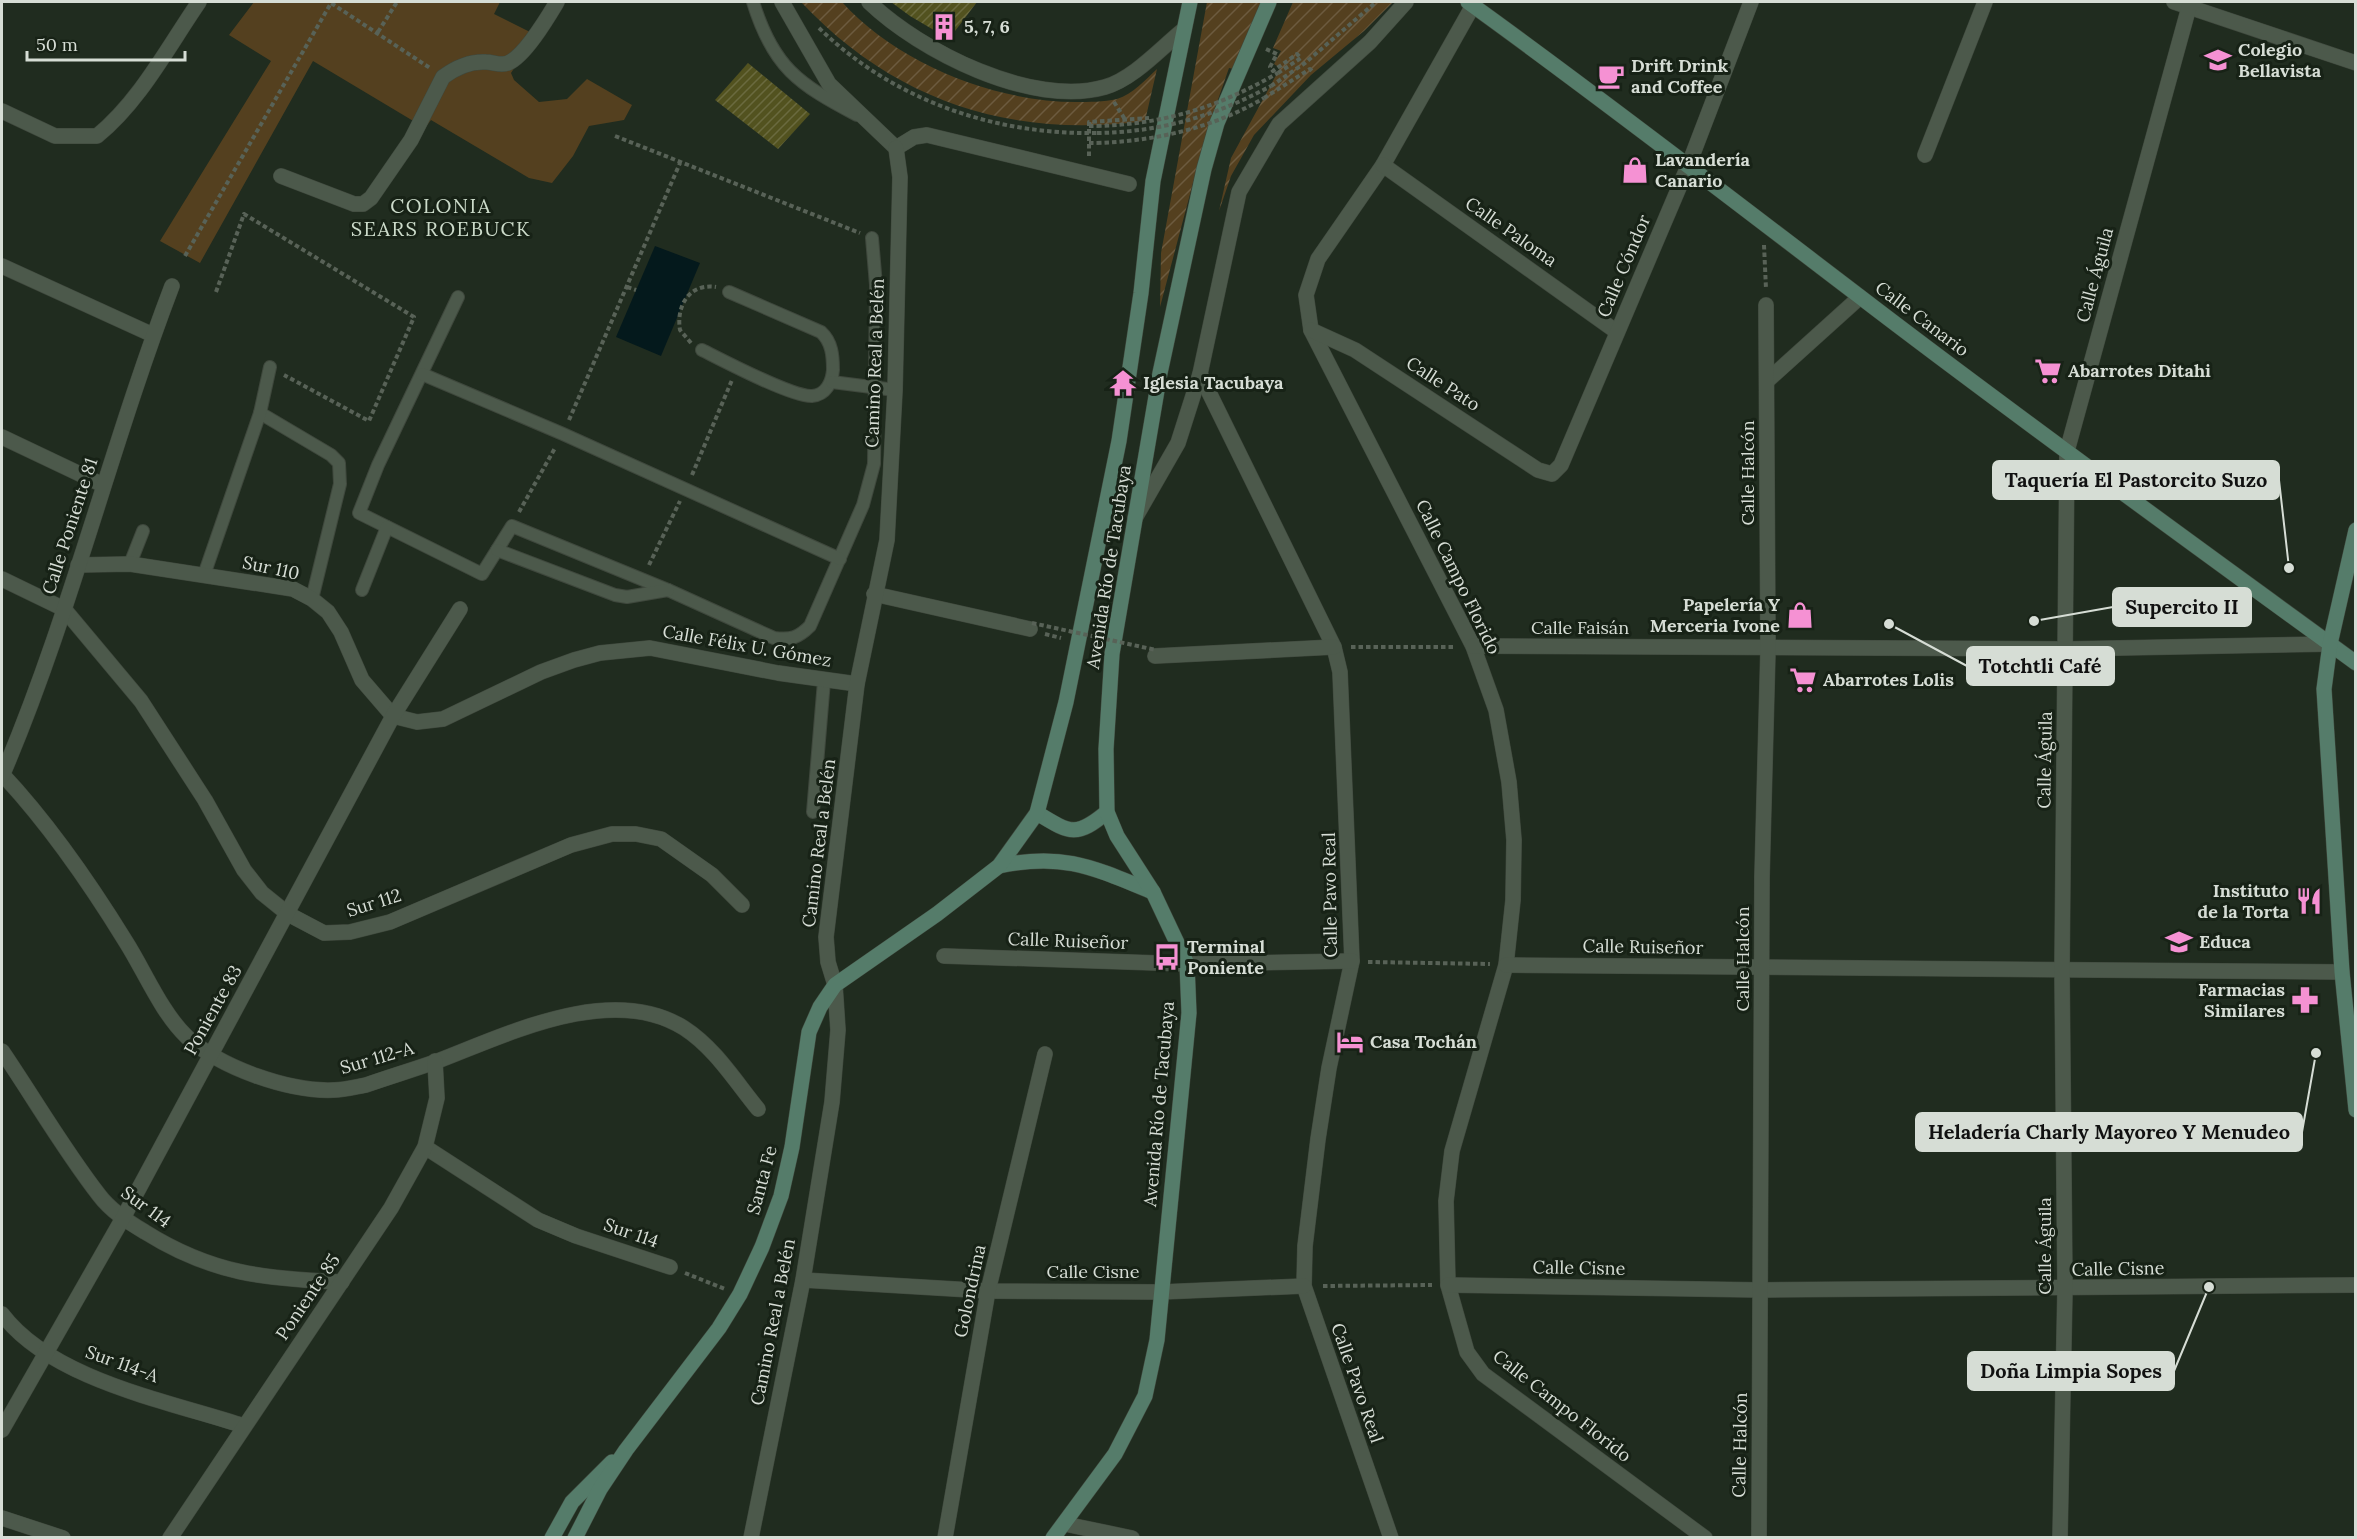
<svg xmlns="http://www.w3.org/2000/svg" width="2357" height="1539" viewBox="0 0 2357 1539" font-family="Lora,serif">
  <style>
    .park { fill: #54401f }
    .garden { fill: url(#garden-furrows) }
    .water { fill: #04191c }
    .building { fill: url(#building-hatch) }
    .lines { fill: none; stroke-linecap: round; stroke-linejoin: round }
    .lane-casing { stroke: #3f483d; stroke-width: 14 }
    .street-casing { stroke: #3f483d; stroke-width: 16 }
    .secondary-casing { stroke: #3f483d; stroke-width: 16 }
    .path { stroke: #586257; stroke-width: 4; stroke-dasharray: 4.5 3; stroke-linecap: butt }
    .lane { stroke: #4c594b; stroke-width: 12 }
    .street { stroke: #4c594b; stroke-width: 15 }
    .secondary { stroke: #557c6a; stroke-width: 15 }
    .path-bridge { stroke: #586257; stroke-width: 4; stroke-dasharray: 4.5 3; stroke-linecap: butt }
    .labels { text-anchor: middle; stroke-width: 6; stroke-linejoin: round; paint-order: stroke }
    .poi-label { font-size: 18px; font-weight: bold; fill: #d6ddd5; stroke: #172216; text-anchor: start }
    .street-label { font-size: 18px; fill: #d6ddd5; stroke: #172216 }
    .neighbourhood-label { font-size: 20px; letter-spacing: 1.5px; fill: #ccdbca; stroke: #172216 }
    .leader { fill: none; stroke: #d6ddd5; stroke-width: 2 }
    .callout-dot { fill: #d6ddd5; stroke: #172216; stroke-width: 2 }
    .callout { fill: #d6ddd5; stroke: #d6ddd5; stroke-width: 2 }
    .callout-label { font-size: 20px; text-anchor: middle; font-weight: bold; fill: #111 }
  </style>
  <defs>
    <pattern id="garden-furrows" width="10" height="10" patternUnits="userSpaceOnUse" patternTransform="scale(1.5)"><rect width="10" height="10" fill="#54401f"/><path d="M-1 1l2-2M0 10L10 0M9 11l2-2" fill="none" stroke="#6c5b3f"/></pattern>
    <pattern id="building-hatch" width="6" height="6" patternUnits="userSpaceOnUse" patternTransform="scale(1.5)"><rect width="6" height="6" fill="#52521f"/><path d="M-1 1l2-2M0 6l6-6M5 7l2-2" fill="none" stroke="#6a6a3f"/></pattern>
  </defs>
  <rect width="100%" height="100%" fill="#202c1f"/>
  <path class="park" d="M254 2H500L494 14 536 35 511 73 514 80 539 102 567 99 587 79 632 105 624 120 589 126 573 156 552 183 529 178 431 120 425 128 313 61 200 263 160 241 271 61 229 35Z"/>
  <g class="garden">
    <path d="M801 2H842C897 63 994 102 1076 102 1089 102 1104 102 1117 99 1133 94 1145 80 1157 69L1145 121C1011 139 894 101 801 2Z"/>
    <path d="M1207 2H1264L1234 69 1229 68 1206 134 1160 307 1161 253Z"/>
    <path d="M1293 2H1393L1364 31 1311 75 1254 135 1231 176 1219 211 1231 158 1280 68 1274 64 1281 51 1273 48Z"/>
  </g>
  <path class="water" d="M655 246 700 263 661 356 616 337Z"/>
  <g class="building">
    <path d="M891 2H977L949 39 910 16Z"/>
    <path d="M748 63 810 114 778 149 715 100Z"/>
  </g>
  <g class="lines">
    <defs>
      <g id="lane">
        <path d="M753 2C773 67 798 84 857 115"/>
        <path d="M458 297 378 465 359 513 482 574 512 526 668 590 774 638C791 640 798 638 810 626L863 505 874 464 876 285 872 238"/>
        <path d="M702 350C722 360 792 397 812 396 826 395 832 382 833 370 833 356 832 342 821 332L729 292"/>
        <path d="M422 374 563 434 840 559"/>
        <path d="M832 382 895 390"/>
        <path d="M260 413 331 455 339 463 340 484 312 599"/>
        <path d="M497 550 615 595 627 597 668 590"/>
        <path d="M130 564 143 531"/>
        <path d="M204 575 260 413 270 367"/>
        <path d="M362 590 387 527"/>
        <path d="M813 812 824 681"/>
      </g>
      <g id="street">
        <path d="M782 2 829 84 896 148"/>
        <path d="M869 2C920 51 1032 108 1105 87 1133 79 1160 49 1182 31"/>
        <path d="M1475 2 1383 165 1318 259 1306 295 1311 330 1473 646 1496 710 1509 782 1514 840 1513 900 1506 965 1452 1151 1446 1201 1448 1285 1467 1352 1483 1374 1705 1538"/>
        <path d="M2174 2 2356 63"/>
        <path d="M2 111 55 136H97C140 101 168 47 199 2"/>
        <path d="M896 148 914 137 927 135 1129 184"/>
        <path d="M1925 155 1985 2"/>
        <path d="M1383 165 1617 332"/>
        <path d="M281 176 354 204H363L371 198 411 140 443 77C455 68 469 61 486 62 493 62 501 66 508 63 525 56 548 17 557 2"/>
        <path d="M2 266 153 335"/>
        <path d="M1311 330 1355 350 1538 470 1552 474 1561 465 1689 164 1751 2"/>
        <path d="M1200 374 1334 647 1340 672 1352 961 1329 1068 1318 1139 1305 1246 1304 1286 1391 1538"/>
        <path d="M1767 381 1860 297"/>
        <path d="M2 437 103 485"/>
        <path d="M1135 518 1178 443 1200 374 1239 192 1279 124 1370 42 1406 2"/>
        <path d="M78 565 130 564 293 589 312 599 328 612 341 632 362 680 393 716 417 722 443 719 541 672 574 660 600 653 650 648 778 673 857 684"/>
        <path d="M2 579 64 609 141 701 205 800 244 870 262 893 288 914 324 933 350 932 390 922 571 845 612 834H636L661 839 712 875 742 905"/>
        <path d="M874 594 1030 629"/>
        <path d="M1473 646 2066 649 2330 644"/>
        <path d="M1155 656 1334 647"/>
        <path d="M2 774C50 825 89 882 126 942 145 972 161 1012 187 1037 221 1068 289 1092 334 1090 345 1090 355 1087 366 1085 389 1077 412 1070 435 1062 506 1035 611 982 684 1028 715 1048 735 1081 758 1109"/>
        <path d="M2 776C70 617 110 448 172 286"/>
        <path d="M944 956 1187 964 1352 961"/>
        <path d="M1506 965 2342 972"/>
        <path d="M2 1051C34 1098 64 1150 99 1195 111 1211 128 1222 145 1232 212 1274 265 1279 342 1282"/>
        <path d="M425 1147 538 1220 576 1236 670 1267"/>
        <path d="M803 1280 988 1291 1161 1292 1304 1286"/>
        <path d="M1448 1285 1761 1290 2356 1285"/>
        <path d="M2 1314C52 1380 168 1401 244 1426"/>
        <path d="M2 1430 123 1218 393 716 460 609"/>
        <path d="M2 1518 63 1538"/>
        <path d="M1065 1524 1132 1538"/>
        <path d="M170 1538 391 1208 425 1147 437 1098 435 1061"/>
        <path d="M751 1538 803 1280 832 1102 838 1030 835 985 828 962 826 937 857 684 887 540 895 390 900 177 896 148"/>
        <path d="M945 1538 988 1291 1045 1054"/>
        <path d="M1759 1538 1762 877 1768 649 1766 305"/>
        <path d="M2060 1538 2065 1289 2062 970 2067 451 2189 7 2194 2"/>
      </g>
      <g id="secondary">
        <path d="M1468 2C1600 97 1729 197 1859 296 2022 421 2189 541 2356 663"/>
        <path d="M2356 530 2330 644 2324 689 2342 972 2356 1110"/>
        <path d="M1037 813C1070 833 1076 838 1107 812"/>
        <path d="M999 866C1064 852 1094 868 1153 892"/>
        <path d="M552 1538 572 1502 612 1462"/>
        <path d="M575 1538 600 1489 626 1450 719 1328 740 1294 762 1247 781 1196 792 1147 809 1032 820 1007 835 985 937 914 999 866 1037 813 1066 702 1119 441 1141 293 1153 181 1190 2"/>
        <path d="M1053 1538 1115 1454 1145 1396 1157 1340 1189 1013 1187 964 1153 892 1117 836 1107 812 1106 749 1112 654 1160 373 1204 169 1217 123 1269 2"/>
      </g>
    </defs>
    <use href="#lane" class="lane-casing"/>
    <use href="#street" class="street-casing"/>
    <use href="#secondary" class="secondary-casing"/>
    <g class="path">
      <path d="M819 28C893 100 994 135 1097 133"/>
      <path d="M378 32 397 2"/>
      <path d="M1266 49 1277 54 1270 67 1273 71 1297 54 1301 58 1278 73"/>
      <path d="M1271 86 1305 63 1376 2"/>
      <path d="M1264 98 1310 69 1313 72"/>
      <path d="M1114 102 1126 121"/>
      <path d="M1089 126H1097"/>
      <path d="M615 136 860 233"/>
      <path d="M1089 143H1097"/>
      <path d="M1089 156V122L1149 118"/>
      <path d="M1764 245 1766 289"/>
      <path d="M185 256 331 3 430 68"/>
      <path d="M627 287 636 290"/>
      <path d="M216 292 244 214 414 317 369 421 284 375"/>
      <path d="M691 343 680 330C676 306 689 283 716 287"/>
      <path d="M569 420 680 163"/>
      <path d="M692 475 732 380"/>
      <path d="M519 512 555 448"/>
      <path d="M649 565 680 501"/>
      <path d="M1045 634 1061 638"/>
      <path d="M1351 647H1454"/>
      <path d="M1368 962 1490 964"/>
      <path d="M685 1273 725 1289"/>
      <path d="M1323 1286 1432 1285"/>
      <path d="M1018 1538H1020"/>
    </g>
    <use href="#lane" class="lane"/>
    <use href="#street" class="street"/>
    <use href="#secondary" class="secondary"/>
    <g class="path-bridge">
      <path d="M1097 126C1166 124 1218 107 1278 73"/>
      <path d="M1097 133C1161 132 1215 116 1271 86"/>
      <path d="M1097 143C1156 141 1213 128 1264 98"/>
      <path d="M1032 623 1156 650"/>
    </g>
  </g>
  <defs>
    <symbol id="building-bare" viewBox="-9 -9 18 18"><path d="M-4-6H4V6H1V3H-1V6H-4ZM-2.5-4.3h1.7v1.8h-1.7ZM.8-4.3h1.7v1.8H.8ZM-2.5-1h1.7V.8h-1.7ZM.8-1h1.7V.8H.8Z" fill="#f591d3" stroke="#172216" stroke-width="2.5" paint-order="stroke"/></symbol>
    <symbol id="school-bare" viewBox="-9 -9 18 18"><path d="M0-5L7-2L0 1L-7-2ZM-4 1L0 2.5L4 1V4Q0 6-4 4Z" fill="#f591d3" stroke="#172216" stroke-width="2.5" paint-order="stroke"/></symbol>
    <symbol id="cafe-bare" viewBox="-9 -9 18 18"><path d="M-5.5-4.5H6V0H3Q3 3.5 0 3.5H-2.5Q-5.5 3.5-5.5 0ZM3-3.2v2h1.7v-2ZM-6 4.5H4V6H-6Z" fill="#f591d3" stroke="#172216" stroke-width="2.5" paint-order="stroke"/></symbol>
    <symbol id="shop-bare" viewBox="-9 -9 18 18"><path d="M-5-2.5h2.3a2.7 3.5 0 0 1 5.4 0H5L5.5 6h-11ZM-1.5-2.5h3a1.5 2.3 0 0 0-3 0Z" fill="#f591d3" stroke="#172216" stroke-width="2.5" paint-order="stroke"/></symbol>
    <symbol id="supermarket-bare" viewBox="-9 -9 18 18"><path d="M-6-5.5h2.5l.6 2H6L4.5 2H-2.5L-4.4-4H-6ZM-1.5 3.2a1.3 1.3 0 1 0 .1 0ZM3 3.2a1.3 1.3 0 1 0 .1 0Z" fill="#f591d3" stroke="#172216" stroke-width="2.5" paint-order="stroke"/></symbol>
    <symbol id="temple-bare" viewBox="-9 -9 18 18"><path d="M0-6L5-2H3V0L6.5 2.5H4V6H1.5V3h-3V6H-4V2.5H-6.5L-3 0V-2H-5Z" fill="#f591d3" stroke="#172216" stroke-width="2.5" paint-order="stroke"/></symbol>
    <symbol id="restaurant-bare" viewBox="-9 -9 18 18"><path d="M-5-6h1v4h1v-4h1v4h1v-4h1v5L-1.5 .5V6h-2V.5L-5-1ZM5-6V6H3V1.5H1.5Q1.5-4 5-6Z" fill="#f591d3" stroke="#172216" stroke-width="2.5" paint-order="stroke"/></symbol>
    <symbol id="bus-bare" viewBox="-9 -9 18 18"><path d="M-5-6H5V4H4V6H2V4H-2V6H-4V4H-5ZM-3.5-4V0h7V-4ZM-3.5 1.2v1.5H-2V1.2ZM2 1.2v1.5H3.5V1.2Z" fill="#f591d3" stroke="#172216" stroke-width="2.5" paint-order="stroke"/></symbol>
    <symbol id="pharmacy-bare" viewBox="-9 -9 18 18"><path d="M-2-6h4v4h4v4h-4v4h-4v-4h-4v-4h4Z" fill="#f591d3" stroke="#172216" stroke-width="2.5" paint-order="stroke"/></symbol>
    <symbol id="hotel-bare" viewBox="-9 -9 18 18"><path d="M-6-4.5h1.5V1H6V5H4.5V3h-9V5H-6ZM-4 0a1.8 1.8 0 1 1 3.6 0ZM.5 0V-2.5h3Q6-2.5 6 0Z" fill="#f591d3" stroke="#172216" stroke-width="2.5" paint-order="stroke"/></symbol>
  </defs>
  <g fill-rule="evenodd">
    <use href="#building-bare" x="925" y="8" width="38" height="38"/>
    <use href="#school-bare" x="2199" y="41" width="38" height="38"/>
    <use href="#cafe-bare" x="1592" y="57" width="38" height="38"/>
    <use href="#shop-bare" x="1616" y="151" width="38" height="38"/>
    <use href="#supermarket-bare" x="2029" y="352" width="38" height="38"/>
    <use href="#temple-bare" x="1104" y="364" width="38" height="38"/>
    <use href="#shop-bare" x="1781" y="596" width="38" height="38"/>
    <use href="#supermarket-bare" x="1784" y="661" width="38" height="38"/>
    <use href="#restaurant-bare" x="2290" y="882" width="38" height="38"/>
    <use href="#school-bare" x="2160" y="923" width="38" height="38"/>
    <use href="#bus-bare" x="1148" y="938" width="38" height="38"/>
    <use href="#pharmacy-bare" x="2286" y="981" width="38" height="38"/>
    <use href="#hotel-bare" x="1331" y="1023" width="38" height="38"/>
  </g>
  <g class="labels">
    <g class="poi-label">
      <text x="964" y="33">5, 7, 6</text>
      <text x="2238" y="56">Colegio<tspan x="2238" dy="21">Bellavista</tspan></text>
      <text x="1631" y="72">Drift Drink<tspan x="1631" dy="21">and Coffee</tspan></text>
      <text x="1655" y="166">Lavandería<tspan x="1655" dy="21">Canario</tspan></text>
      <text x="2068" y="377">Abarrotes Ditahi</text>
      <text x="1143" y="389">Iglesia Tacubaya</text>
      <text x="1780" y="611" text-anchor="end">Papelería Y<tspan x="1780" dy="21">Merceria Ivone</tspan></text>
      <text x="1823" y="686">Abarrotes Lolis</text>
      <text x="2289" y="897" text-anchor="end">Instituto<tspan x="2289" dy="21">de la Torta</tspan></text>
      <text x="2199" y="948">Educa</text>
      <text x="1187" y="953">Terminal<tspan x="1187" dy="21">Poniente</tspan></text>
      <text x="2285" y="996" text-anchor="end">Farmacias<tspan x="2285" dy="21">Similares</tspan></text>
      <text x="1370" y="1048">Casa Tochán</text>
    </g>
    <g class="street-label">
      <text transform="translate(1511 232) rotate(35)" y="6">Calle Paloma</text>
      <text transform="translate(1624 266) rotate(-67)" y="6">Calle Cóndor</text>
      <text transform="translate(2095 275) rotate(-75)" y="6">Calle Águila</text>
      <text transform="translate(1922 319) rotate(37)" y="6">Calle Canario</text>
      <text transform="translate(875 363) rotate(-88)" y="6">Camino Real a Belén</text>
      <text transform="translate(1443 384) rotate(33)" y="6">Calle Pato</text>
      <text transform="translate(1748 473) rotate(-90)" y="6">Calle Halcón</text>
      <text transform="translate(70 526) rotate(-72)" y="6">Calle Poniente 81</text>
      <text transform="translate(1109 567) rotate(-81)" y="6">Avenida Río de Tacubaya</text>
      <text transform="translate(271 568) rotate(12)" y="6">Sur 110</text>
      <text transform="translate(1458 577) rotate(64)" y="6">Calle Campo Florido</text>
      <text x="1580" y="634">Calle Faisán</text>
      <text transform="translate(747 646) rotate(10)" y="6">Calle Félix U. Gómez</text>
      <text transform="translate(2045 760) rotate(-89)" y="6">Calle Águila</text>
      <text transform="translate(819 843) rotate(-83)" y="6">Camino Real a Belén</text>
      <text transform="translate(1330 895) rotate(-91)" y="6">Calle Pavo Real</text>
      <text transform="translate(374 903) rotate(-17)" y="6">Sur 112</text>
      <text transform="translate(1068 941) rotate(2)" y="6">Calle Ruiseñor</text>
      <text transform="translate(1643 947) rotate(1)" y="6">Calle Ruiseñor</text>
      <text transform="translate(1743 959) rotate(-90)" y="6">Calle Halcón</text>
      <text transform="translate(213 1010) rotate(-61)" y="6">Poniente 83</text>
      <text transform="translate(377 1058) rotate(-16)" y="6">Sur 112-A</text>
      <text transform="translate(1159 1104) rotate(-85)" y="6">Avenida Río de Tacubaya</text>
      <text transform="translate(762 1180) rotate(-75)" y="6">Santa Fe</text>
      <text transform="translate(146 1207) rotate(36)" y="6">Sur 114</text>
      <text transform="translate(631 1233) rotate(19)" y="6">Sur 114</text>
      <text transform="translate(2045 1246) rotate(-90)" y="6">Calle Águila</text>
      <text transform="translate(1579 1268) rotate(1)" y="6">Calle Cisne</text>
      <text transform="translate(2118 1269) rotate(-1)" y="6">Calle Cisne</text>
      <text x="1093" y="1278">Calle Cisne</text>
      <text transform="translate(970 1291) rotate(-78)" y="6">Golondrina</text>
      <text transform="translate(308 1297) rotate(-56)" y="6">Poniente 85</text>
      <text transform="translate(773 1322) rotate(-79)" y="6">Camino Real a Belén</text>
      <text transform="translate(122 1364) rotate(20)" y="6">Sur 114-A</text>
      <text transform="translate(1357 1383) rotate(71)" y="6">Calle Pavo Real</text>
      <text transform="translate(1562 1406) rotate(38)" y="6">Calle Campo Florido</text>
      <text transform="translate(1740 1445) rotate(-89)" y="6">Calle Halcón</text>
    </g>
    <g class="neighbourhood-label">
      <text x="441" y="213">COLONIA<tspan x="441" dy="23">SEARS ROEBUCK</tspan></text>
    </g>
  </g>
  <path class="leader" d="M2289 568L2279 480M2034 621L2113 607M1889 624L1967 666M2316 1053L2302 1132M2209 1287L2174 1371"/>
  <g class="callout-dot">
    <circle cx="2289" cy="568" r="6"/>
    <circle cx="2034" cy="621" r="6"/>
    <circle cx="1889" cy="624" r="6"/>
    <circle cx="2316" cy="1053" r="6"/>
    <circle cx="2209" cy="1287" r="6"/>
  </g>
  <g class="callout">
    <rect x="1993" y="461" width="286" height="38" rx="6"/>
    <rect x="2113" y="588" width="138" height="38" rx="6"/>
    <rect x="1967" y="647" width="147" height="38" rx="6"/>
    <rect x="1916" y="1113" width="386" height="38" rx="6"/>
    <rect x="1968" y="1352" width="206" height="38" rx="6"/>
  </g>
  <g class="callout-label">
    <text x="2136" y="487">Taquería El Pastorcito Suzo</text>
    <text x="2182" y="614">Supercito II</text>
    <text x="2040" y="673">Totchtli Café</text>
    <text x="2109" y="1139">Heladería Charly Mayoreo Y Menudeo</text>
    <text x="2071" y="1378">Doña Limpia Sopes</text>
  </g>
  <rect width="2357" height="1539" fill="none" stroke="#d6ddd5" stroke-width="6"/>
  <path d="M27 51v9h158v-9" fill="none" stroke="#d6ddd5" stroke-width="3"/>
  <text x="36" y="51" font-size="18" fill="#d6ddd5" stroke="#172216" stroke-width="4.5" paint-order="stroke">50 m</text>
</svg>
